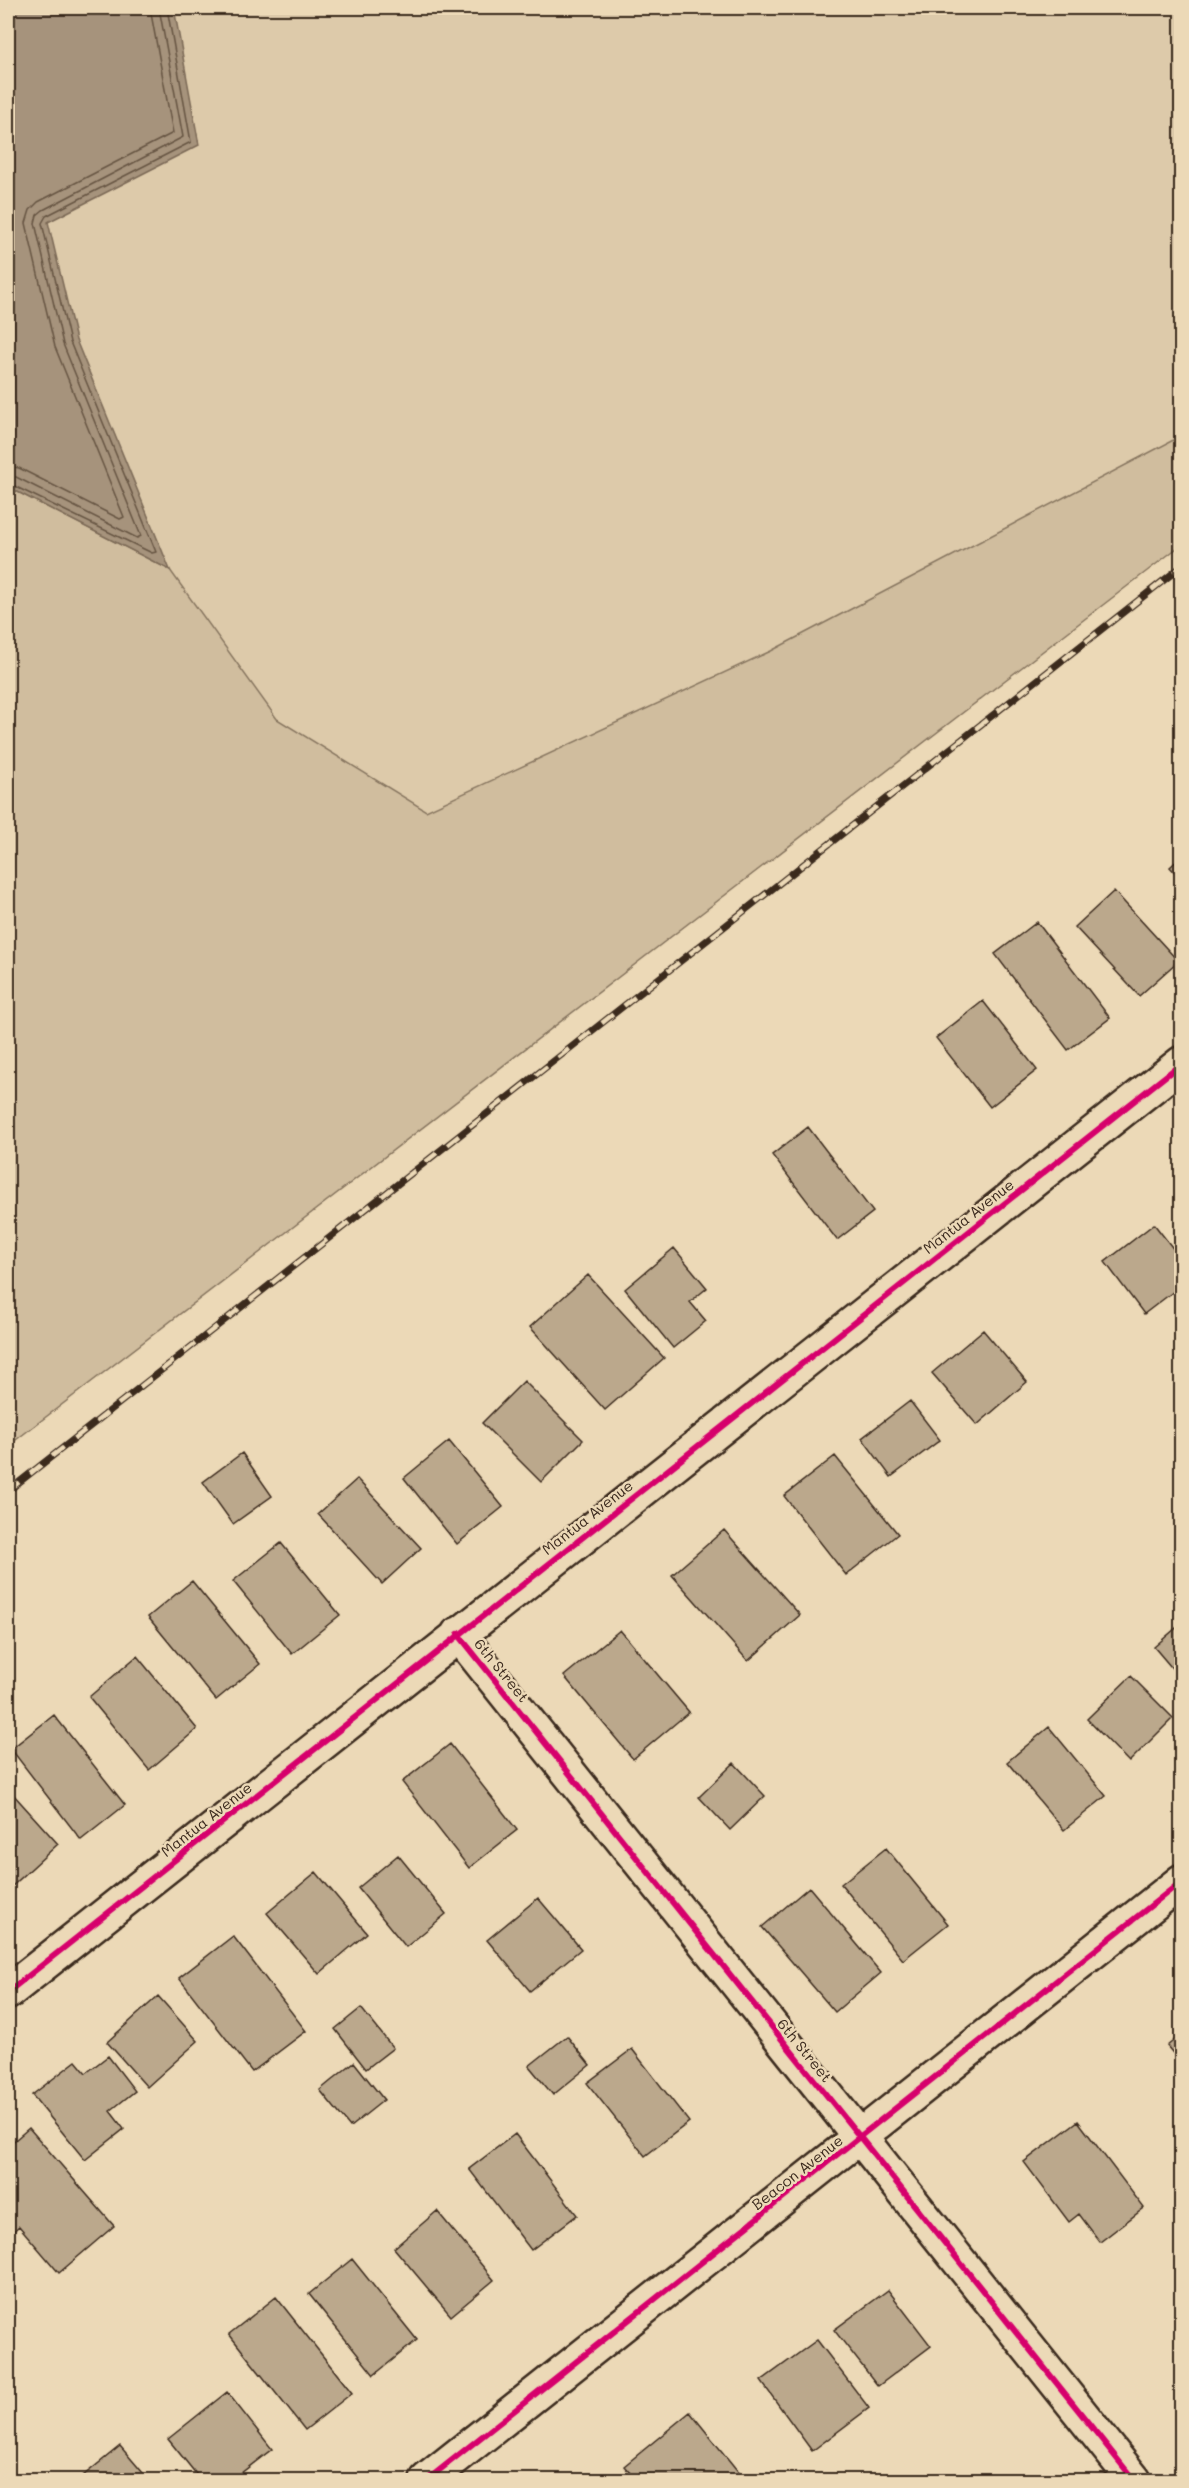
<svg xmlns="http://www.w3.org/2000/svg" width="1189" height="2488" font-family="Mali,sans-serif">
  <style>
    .built { fill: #ddcaaa }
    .green { fill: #d0bd9e; stroke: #86745e; stroke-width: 1.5 }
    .water { fill: #a6937b; stroke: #7b6956; stroke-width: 1.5 }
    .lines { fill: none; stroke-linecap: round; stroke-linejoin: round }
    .shore { stroke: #665443; stroke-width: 1.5 }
    .building { fill: #bba88c; stroke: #3b2a1e; stroke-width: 1.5 }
    .street-casing { stroke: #3b2a1e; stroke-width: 38 }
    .street { stroke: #ecd9b7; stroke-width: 33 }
    .rail-casing { stroke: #3b2a1e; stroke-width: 7 }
    .rail { stroke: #ecd9b7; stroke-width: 4.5; stroke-dasharray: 14; stroke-linecap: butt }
    .cycleway-casing { stroke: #ecd9b7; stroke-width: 10 }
    .cycleway { stroke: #d6006c; stroke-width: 6 }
    .labels { text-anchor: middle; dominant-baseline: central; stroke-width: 5; stroke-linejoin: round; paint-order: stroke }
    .street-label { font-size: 15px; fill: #3b2a1e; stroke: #ecd9b7 }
  </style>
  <rect width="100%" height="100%" fill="#ecd9b7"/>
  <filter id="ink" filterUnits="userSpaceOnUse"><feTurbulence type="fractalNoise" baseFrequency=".0167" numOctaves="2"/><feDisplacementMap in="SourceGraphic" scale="12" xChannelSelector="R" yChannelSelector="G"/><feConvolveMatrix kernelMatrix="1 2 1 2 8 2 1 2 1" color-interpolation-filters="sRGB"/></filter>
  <g filter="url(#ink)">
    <path class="built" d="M174 8H1181V436L771 651 426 811 277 719 170 570 76 340 48 222 199 145Z"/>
    <path class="green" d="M1181 436V545L8 1446V487L170 570 277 719 426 811 771 651Z"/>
    <path class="water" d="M8 8H174L199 145 48 222 76 340 170 570 8 487Z"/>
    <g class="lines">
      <path class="shore" d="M8 466 19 468 120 519 124 517 55 347 26 223 30 210 38 202 173 133 150 8
        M8 475 16 477 137 538 141 536 63 344 35 223 37 215 43 210 183 137 159 8
        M8 483 152 553 156 552 70 342 42 223 46 216 191 142 167 8"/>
    </g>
    <path class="building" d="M1182 856V880L1170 867Z
      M1114 891 1178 961 1139 996 1075 927Z
      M1037 922 1110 1018 1068 1050 995 954Z
      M983 1001 1037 1070 990 1107 936 1038Z
      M808 1127 873 1212 837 1240 772 1155Z
      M1154 1224 1182 1260V1285L1144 1314 1105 1262Z
      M674 1248 707 1288 690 1302 706 1321 673 1348 625 1289Z
      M588 1275 664 1358 605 1410 530 1327Z
      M983 1330 1027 1382 977 1425 932 1373Z
      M524 1381 583 1440 541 1482 482 1423Z
      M910 1401 940 1440 891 1477 862 1438Z
      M449 1441 503 1507 457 1544 404 1478Z
      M242 1453 272 1496 233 1524 203 1482Z
      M835 1456 898 1534 846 1575 784 1496Z
      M357 1479 421 1548 382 1584 318 1514Z
      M724 1530 800 1615 748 1661 672 1575Z
      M281 1543 340 1615 292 1654 233 1581Z
      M192 1581 260 1664 216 1700 148 1617Z
      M1182 1623V1680L1154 1647Z
      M620 1630 689 1712 633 1759 564 1676Z
      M137 1656 197 1729 149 1770 89 1697Z
      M1131 1676 1173 1718 1129 1762 1087 1719Z
      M54 1715 125 1805 81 1840 11 1749Z
      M1049 1727 1106 1796 1064 1830 1007 1762Z
      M450 1744 517 1830 469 1868 402 1782Z
      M734 1763 765 1796 730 1830 699 1797Z
      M12 1793 58 1844 8 1890V1798Z
      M886 1848 948 1924 903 1960 841 1884Z
      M398 1855 446 1914 406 1947 358 1888Z
      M316 1872 367 1933 319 1974 267 1913Z
      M809 1887 881 1973 835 2012 762 1927Z
      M538 1898 581 1949 530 1991 487 1940Z
      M233 1936 306 2031 252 2072 179 1978Z
      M158 1996 198 2041 147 2087 107 2042Z
      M361 2008 393 2048 366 2069 335 2029Z
      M1182 2034V2064L1167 2046Z
      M567 2036 590 2065 553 2095 529 2066Z
      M632 2049 689 2122 645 2156 587 2083Z
      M108 2056 135 2091 110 2111 124 2129 85 2160 32 2095 76 2061 86 2073Z
      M354 2062 384 2100 350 2127 320 2090Z
      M1078 2121 1144 2208 1100 2242 1079 2214 1069 2222 1024 2162Z
      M29 2128 114 2226 59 2273 19 2226 8 2236V2146Z
      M515 2134 577 2215 531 2250 469 2169Z
      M437 2211 494 2280 451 2316 394 2248Z
      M352 2259 417 2340 374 2375 309 2294Z
      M888 2290 931 2346 878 2386 834 2330Z
      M276 2297 352 2393 305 2430 229 2334Z
      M817 2340 869 2408 812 2451 761 2381Z
      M227 2392 272 2449 232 2480H201L168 2439Z
      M690 2412 745 2480H636L624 2466Z
      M120 2446 149 2480H78Z"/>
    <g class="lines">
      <g class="street-casing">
        <path id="street" d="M458 1634 1134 2480
          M8 1992 1182 1063
          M427 2480 1182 1881"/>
      </g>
      <use href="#street" class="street"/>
      <g class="rail-casing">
        <path id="rail" d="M8 1491 1182 566"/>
      </g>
      <use href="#rail" class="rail"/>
      <g class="cycleway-casing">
        <path id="cycleway" d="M458 1634 1134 2480
          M8 1992 1182 1063
          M427 2480 1182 1881"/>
      </g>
      <use href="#cycleway" class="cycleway"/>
    </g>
  </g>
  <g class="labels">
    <g class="street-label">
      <text transform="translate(968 1216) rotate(-38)">Mantua Avenue</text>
      <text transform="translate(587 1517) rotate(-38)">Mantua Avenue</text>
      <text transform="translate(502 1670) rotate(51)">6th Street</text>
      <text transform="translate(206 1819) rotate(-38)">Mantua Avenue</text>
      <text transform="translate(805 2050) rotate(51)">6th Street</text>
      <text transform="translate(797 2172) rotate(-38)">Beacon Avenue</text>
    </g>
  </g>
  <rect width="1189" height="2488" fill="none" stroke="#ecd9b7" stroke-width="30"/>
  <rect x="15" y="15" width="1159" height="2458" fill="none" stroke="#3b2a1e" stroke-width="2" filter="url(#ink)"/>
</svg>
